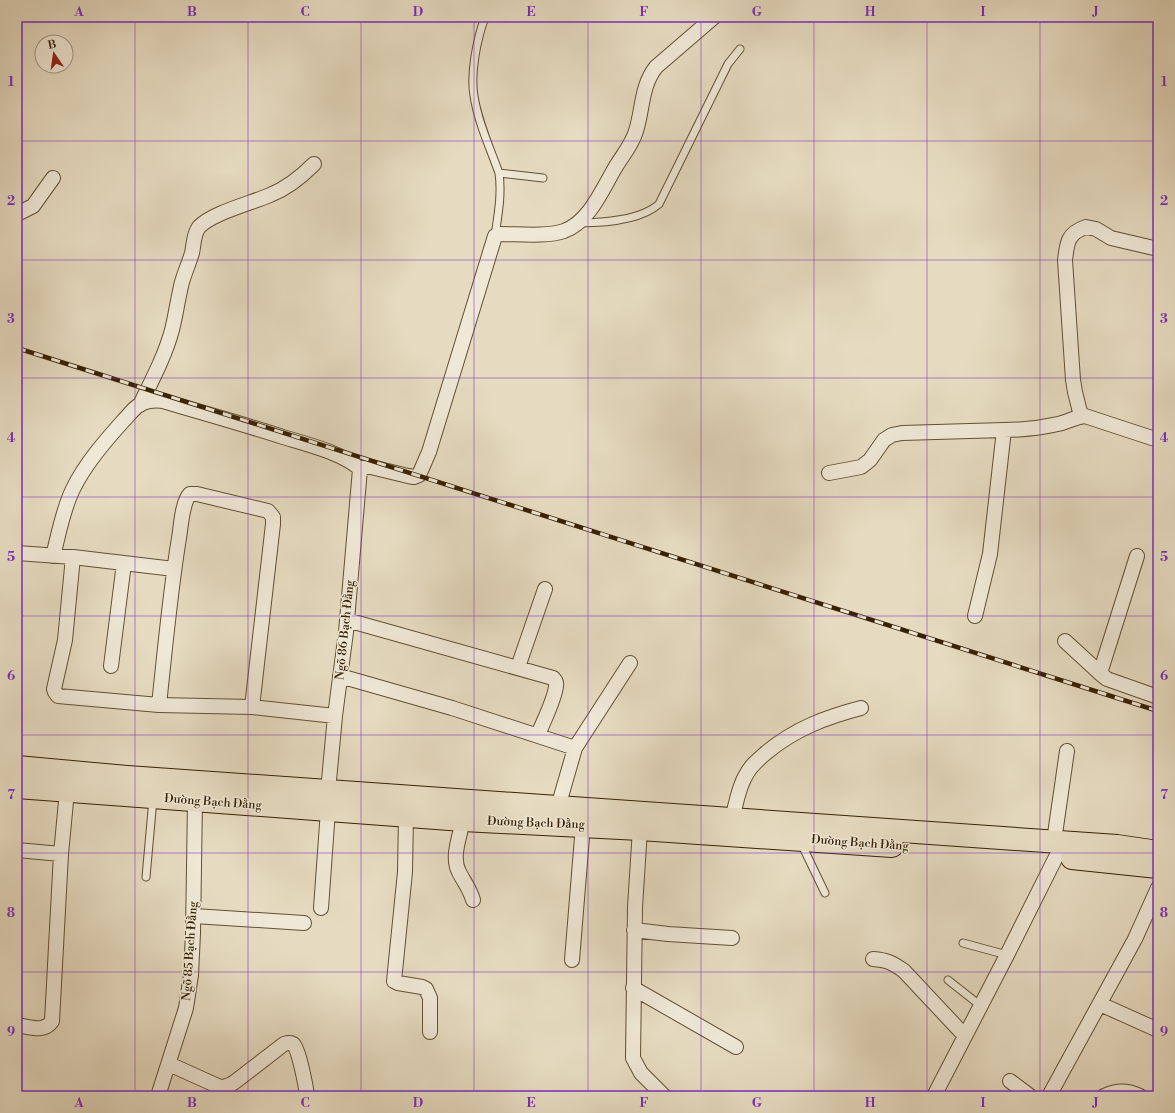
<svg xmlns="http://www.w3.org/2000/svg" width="1175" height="1113" font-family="'Libre Bodoni',serif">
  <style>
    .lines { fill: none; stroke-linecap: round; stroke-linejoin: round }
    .lane-casing { stroke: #625032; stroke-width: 9 }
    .street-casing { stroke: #625032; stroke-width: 16 }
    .highway-casing { stroke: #362102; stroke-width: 24 }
    .lane { stroke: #efe8d7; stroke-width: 7 }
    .street { stroke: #efe8d7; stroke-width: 14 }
    .highway { stroke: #e6dbc1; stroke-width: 22 }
    .rail-casing { stroke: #362102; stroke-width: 4.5 }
    .rail { stroke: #efe8d7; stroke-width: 3; stroke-dasharray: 9; stroke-linecap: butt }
    .grid { fill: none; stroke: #7b2cbf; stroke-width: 1; stroke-opacity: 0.55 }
    .labels { text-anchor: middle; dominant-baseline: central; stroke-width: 3; stroke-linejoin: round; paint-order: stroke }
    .street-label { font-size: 12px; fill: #362102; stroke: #efe8d7 }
    .neatline { fill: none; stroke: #7b2cbf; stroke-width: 1.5 }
    .grid-label { font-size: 13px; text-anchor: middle; font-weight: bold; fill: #7b2cbf }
  </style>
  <rect width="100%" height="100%" fill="#e6dbc1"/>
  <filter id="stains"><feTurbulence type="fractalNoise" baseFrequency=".005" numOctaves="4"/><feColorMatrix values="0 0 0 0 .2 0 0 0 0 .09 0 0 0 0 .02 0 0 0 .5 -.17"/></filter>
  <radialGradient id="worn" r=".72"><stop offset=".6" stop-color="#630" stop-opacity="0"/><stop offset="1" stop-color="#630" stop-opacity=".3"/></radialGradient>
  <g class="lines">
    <g class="lane-casing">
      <path id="lane" d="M485 17C477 39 470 73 474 96 478 122 490 148 499 173 502 194 498 215 495 236
        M499 173 543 178
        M579 223C603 223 641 220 659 204L728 64 740 49
        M801 843 825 893
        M146 877 153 799
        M963 943 1007 955
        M948 980 981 1006"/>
    </g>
    <g class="street-casing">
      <path id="street" d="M17 214 33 206 53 178
        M140 405C152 380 165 356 172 330 176 314 178 298 182 282 185 272 189 263 192 253 194 245 193 235 199 227 212 213 252 203 270 195 288 188 301 177 314 164
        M1081 416 1075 392 1073 380 1065 260C1067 242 1068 233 1086 227L1096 229 1111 238 1158 249
        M360 469 367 467H371L408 476 414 477 419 475 429 452 495 236 500 234C519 234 546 237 564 231 589 222 602 190 615 168 622 156 632 145 636 131 643 109 641 86 656 67L714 17
        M829 473 861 467 870 460 884 440 892 435 902 433 1004 430
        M17 553 73 557 174 569
        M53 556C59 533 63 509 73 489 85 464 106 440 124 420 129 415 133 409 139 405 146 401 155 400 163 401 203 413 243 424 283 437 306 444 343 453 360 469
        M1137 556 1101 670 1102 675 1107 679 1158 697
        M73 557 65 640 54 689 55 692 58 696 159 705 252 707 335 716
        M975 616 990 554 1004 430C1022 430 1040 428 1058 424 1067 422 1075 417 1085 416L1158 440
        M347 620 553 678C555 680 557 682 556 686 555 699 543 722 538 735
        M1065 641 1102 675
        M111 666 124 563
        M518 667 545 589
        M340 676 452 708 575 748
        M159 705C165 649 170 593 179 538 181 527 182 502 190 494H197L268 511 273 517V524L252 707
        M328 791 335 716 346 632 360 469
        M558 807 575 748 630 663
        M406 815 405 872 394 981 398 983 422 987 426 989 430 998V1032
        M732 819C736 805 738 788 746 775 751 765 759 759 767 752 795 729 826 717 861 708
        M463 820C460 836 451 857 459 872 464 882 470 889 473 900
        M640 829 635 907 633 1058 641 1073 664 1096
        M1054 841 1067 751
        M17 850 61 854
        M321 908 328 810
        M194 916 304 923
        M634 930 668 934 732 938
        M873 959C887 960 893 963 904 971L965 1036
        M572 960 583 825
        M633 988 736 1047
        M1100 1004 1158 1030
        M17 1025C30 1027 44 1033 52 1021L61 854 67 791
        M169 1064 220 1087C227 1087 231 1085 236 1081L284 1044C287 1043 290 1042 293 1044 299 1049 306 1087 307 1096
        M1010 1081 1030 1096
        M158 1096 186 1008 191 975 193 933 195 801
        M934 1096 1007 955 1056 857
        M1049 1096 1135 939 1158 888
        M1104 1096C1117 1090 1127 1090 1140 1096"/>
    </g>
    <g class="highway-casing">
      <path id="highway" d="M17 767 127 777 1117 846 1158 852
        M17 787 463 820 640 829 892 846
        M1072 858 1158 867"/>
    </g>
    <use href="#lane" class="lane"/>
    <use href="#street" class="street"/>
    <use href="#highway" class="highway"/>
    <g class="rail-casing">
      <path id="rail" d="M17 348 1158 711"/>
    </g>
    <use href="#rail" class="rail"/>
  </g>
  <path class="grid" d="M135 17V1096M248 17V1096M361 17V1096M474 17V1096M588 17V1096M701 17V1096M814 17V1096M927 17V1096M1040 17V1096M17 141H1158M17 260H1158M17 378H1158M17 497H1158M17 616H1158M17 735H1158M17 853H1158M17 972H1158"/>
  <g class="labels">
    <g class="street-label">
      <text transform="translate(345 630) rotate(-84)">Ngõ 86 Bạch Đằng</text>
      <text transform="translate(213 802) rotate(4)">Đường Bạch Đằng</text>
      <text transform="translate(536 823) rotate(2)">Đường Bạch Đằng</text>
      <text transform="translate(860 843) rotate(4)">Đường Bạch Đằng</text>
      <text transform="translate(190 951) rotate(-86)">Ngõ 85 Bạch Đằng</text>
    </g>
  </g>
  <rect width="1175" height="1113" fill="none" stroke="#e6dbc1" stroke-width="44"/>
  <g transform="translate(54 54) rotate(347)"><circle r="19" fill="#efe8d7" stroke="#a59882"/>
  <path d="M0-3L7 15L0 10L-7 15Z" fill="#8f2418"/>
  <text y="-6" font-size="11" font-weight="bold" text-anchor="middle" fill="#362102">B</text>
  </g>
  <rect x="22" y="22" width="1131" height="1069" class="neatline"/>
  <g class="grid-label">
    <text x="79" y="16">A</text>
    <text x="192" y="16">B</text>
    <text x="305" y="16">C</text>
    <text x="418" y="16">D</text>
    <text x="531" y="16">E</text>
    <text x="644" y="16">F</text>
    <text x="757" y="16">G</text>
    <text x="870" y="16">H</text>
    <text x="983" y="16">I</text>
    <text x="1096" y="16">J</text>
    <text x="11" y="86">1</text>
    <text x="1164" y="86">1</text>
    <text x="11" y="205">2</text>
    <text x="1164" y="205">2</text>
    <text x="11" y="323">3</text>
    <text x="1164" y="323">3</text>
    <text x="11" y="442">4</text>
    <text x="1164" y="442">4</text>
    <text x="11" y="561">5</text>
    <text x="1164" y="561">5</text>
    <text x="11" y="680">6</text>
    <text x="1164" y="680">6</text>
    <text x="11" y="799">7</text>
    <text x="1164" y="799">7</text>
    <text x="11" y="917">8</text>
    <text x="1164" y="917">8</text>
    <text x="11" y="1036">9</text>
    <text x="1164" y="1036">9</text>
    <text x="79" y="1107">A</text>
    <text x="192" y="1107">B</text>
    <text x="305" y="1107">C</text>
    <text x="418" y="1107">D</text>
    <text x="531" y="1107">E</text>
    <text x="644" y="1107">F</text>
    <text x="757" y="1107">G</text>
    <text x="870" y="1107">H</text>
    <text x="983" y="1107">I</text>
    <text x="1096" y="1107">J</text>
  </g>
  <rect width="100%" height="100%" filter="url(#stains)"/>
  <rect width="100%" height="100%" fill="url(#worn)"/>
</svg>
